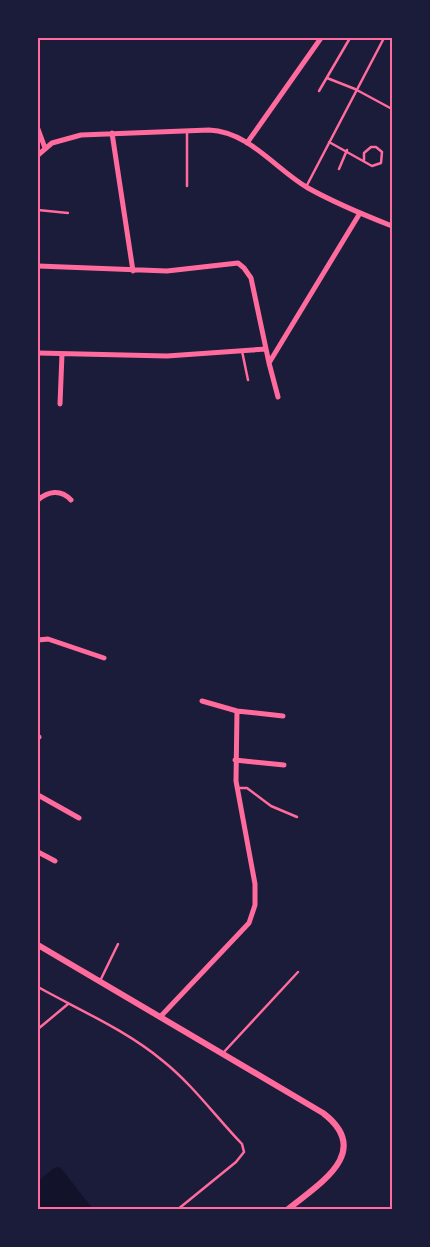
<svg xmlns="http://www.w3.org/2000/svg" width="430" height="1247" font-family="'Varela Round',sans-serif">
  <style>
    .water { fill: #12122b }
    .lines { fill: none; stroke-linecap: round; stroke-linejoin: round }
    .service { stroke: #ff6b9d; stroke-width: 2.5 }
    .minor { stroke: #ff6b9d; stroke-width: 5 }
    .tertiary { stroke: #ff6b9d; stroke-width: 6 }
    .neatline { fill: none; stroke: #ff6b9d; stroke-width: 2 }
  </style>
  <rect width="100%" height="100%" fill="#1b1b3a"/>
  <path class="water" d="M60 1167 93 1209H38V1181L54 1168Z"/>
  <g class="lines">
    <path class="service" d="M327 78 355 89 392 109
      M319 91 350 38
      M187 132V186
      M329 142 372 166 381 163 382 152 376 147H371L364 153V160
      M339 169 347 150
      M306 187 384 38
      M38 210 68 213
      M242 351 248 380
      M237 788H247L271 806 297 817
      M100 981 118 944
      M38 987C79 1010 126 1030 163 1061 193 1085 215 1116 242 1144L244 1152 236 1162 177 1210
      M38 1029 68 1004
      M223 1053 298 972"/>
    <path class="minor" d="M38 129 45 148
      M112 133 133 271
      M247 143 321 38
      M38 155 52 143 81 135 209 130C250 132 275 169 308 188 335 203 364 215 392 226
      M38 266 167 271 238 263 244 268 251 278 269 363
      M38 353 167 356 266 349
      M278 397 269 363 360 213
      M60 404 62 354
      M38 500C48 491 61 489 71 500
      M38 640 48 639 104 658
      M202 701 237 711 283 716
      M38 737H39
      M235 760 284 765
      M38 795 79 818
      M38 852 55 861
      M161 1016 249 923 255 905V884L236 781 237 711"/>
    <path class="tertiary" d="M38 945 323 1113C374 1152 319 1184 287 1210"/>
  </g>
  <rect width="430" height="1247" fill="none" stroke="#1b1b3a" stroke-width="78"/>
  <rect x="39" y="39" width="352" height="1169" class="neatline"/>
</svg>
